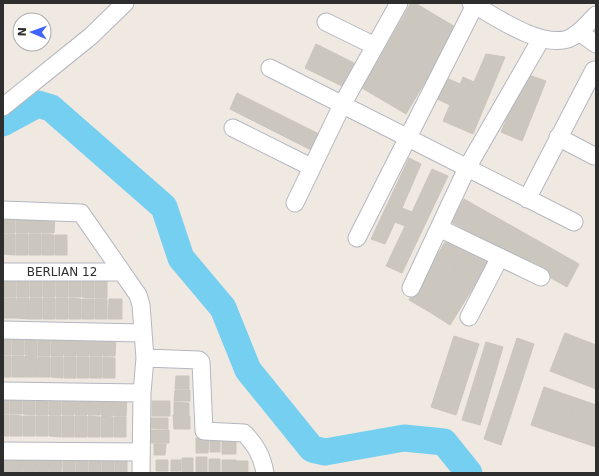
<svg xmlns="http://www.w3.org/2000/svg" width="599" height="476" font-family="'DejaVu Sans',sans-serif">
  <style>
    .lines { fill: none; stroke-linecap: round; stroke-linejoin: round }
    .river { stroke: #75cff0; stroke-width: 27 }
    .building { fill: #cbc7bf; stroke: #cbc5ba }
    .minor-casing { stroke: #b4b7c1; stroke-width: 19 }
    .minor { stroke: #fff; stroke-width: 17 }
    .labels { text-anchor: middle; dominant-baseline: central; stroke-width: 3; stroke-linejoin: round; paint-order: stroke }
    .street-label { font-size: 12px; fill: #2e2e2e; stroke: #fff }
  </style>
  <rect width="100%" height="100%" fill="#efe9e1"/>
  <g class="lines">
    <path class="river" d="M3 123 38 104 51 108 164 207 181 258 223 308 248 370 312 449 325 452 404 438 444 442 469 473"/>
  </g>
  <path class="building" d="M411 3H415L457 28 406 114 362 88Z
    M316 44 358 65 346 88 305 68Z
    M486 54 505 57 473 134 443 121 450 105 433 97 442 76 460 84 463 77 474 82Z
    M526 74 546 81 522 141 501 132Z
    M237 93 319 134 311 150 230 109Z
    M409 158 421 164 402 208 412 212 432 169 448 176 402 273 386 266 405 226 395 222 385 244 371 239Z
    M464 199 579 264 567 287 451 222Z
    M3 212H15V233H3Z
    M16 212 29 213 28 233H16Z
    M29 213H42L41 233H29Z
    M42 213H55L54 233H42Z
    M3 234H15V255L3 254Z
    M16 234H28V255H16Z
    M29 234H41V255H29Z
    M42 234 54 235V255H42Z
    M55 235H67V255H55Z
    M449 236 468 248 428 311 409 300Z
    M468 248 489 262 450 325 428 311Z
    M4 276H16V297H4Z
    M17 276H29V297H17Z
    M30 276H42V297H30Z
    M43 276 55 277V297H43Z
    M56 277H68V297H56Z
    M69 277H81V297H69Z
    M82 277H94V298L82 297Z
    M95 277H107V298H95Z
    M4 298H16V318H3Z
    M17 298H29V319L16 318Z
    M30 298H42V319H29Z
    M43 298H55V319H43Z
    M56 298H68V319H56Z
    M69 298 81 299V319H69Z
    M82 299H94V319H82Z
    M95 299H107V319H95Z
    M109 299H122V319H108Z
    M565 333 596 345V389L550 371Z
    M3 335H11V355H3Z
    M12 335H24V355H12Z
    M25 335H37V356L25 355Z
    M38 335H50V356H38Z
    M51 335H64L63 356H51Z
    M64 335H77L76 356H64Z
    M77 335H90L89 356H77Z
    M90 336H103L102 356H90Z
    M103 336H116L115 356H103Z
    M454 336 479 344 456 415 431 407Z
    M517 338 534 344 501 445 484 439Z
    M486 342 503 347 480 425 462 420Z
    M3 356H11V377H3Z
    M12 356H24V377H12Z
    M25 356H37V377H24Z
    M38 357H50V377H37Z
    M51 357H63V378L51 377Z
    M64 357H76V378H64Z
    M77 357H89V378H77Z
    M90 357H102V378H90Z
    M103 357 115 358V378H103Z
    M176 376H189V389H175Z
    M544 387 576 398 563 436 531 425Z
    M175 390H190V401H174Z
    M3 394H9V414H3Z
    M10 394H22V414H10Z
    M23 394H35V415L23 414Z
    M36 394H48V415H36Z
    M49 394H61V415H49Z
    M62 394 75 395 74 415H62Z
    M75 395H88L87 415H75Z
    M88 395H101L100 415H88Z
    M101 395H114L113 416 101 415Z
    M114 395H127L126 416H114Z
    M576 398 596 405V447L563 436Z
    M152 401H170V416H152Z
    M174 402 189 403V415H174Z
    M3 415H9V436H3Z
    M10 415 22 416V436H10Z
    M173 415 190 416V429H174Z
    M23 416H35V436H23Z
    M36 416H48V436H36Z
    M49 416H61V437L49 436Z
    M62 416H74V437H62Z
    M75 416H87V437H75Z
    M88 416 100 417V437H88Z
    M101 416 113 417V437H101Z
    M114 417H126V437H114Z
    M150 418H168V429L150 428Z
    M149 430H169V443H149Z
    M196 438H209L208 453H196Z
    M210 441H220V452H210Z
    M222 441H236V454H222Z
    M154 444H166L165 455H154Z
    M3 456H10L9 473H3Z
    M10 456H23L22 473H10Z
    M24 456 36 457 35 473H23Z
    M36 457H49L48 473H36Z
    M49 457H62L61 473H49Z
    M63 457H75V473H63Z
    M76 457H88V473H76Z
    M89 457H101V473H89Z
    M102 457 114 458V473H102Z
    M196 457H207V473H196Z
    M115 458H127V473H115Z
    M182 458H193V472H182Z
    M209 459H220V473H209Z
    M156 460H168V471H156Z
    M171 460H181V471H171Z
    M222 460H236V473H222Z
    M236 461H248V473H237Z"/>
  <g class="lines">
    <g class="minor-casing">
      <path id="minor" d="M471 3C495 16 539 48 568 39 579 35 588 23 596 15
        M326 22 375 46
        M579 32 596 44
        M270 68 574 222
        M3 107 91 36 125 3
        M233 128 311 167
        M558 137 594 156
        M527 199 594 70
        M295 203 342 105 399 3
        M3 210 81 213 138 295 141 305 145 358 142 393 141 473
        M439 228 541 277
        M357 238 475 5
        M3 272H120
        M411 288 467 168 541 39
        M469 317 500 257
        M3 330 142 333
        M145 358 199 360 201 362 204 431 244 433C256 445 262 456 265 473
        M3 391 142 393
        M3 451 141 452"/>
    </g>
    <use href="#minor" class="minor"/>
  </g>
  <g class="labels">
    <g class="street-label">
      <text x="62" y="272">BERLIAN 12</text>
    </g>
  </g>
  <rect width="599" height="476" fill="none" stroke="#2e2e2e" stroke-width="8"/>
  <g transform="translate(32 32) rotate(272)"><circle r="19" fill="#ffffff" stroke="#ababab"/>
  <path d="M0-3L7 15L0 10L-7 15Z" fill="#4264fb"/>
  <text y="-6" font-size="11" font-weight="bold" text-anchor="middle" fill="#2e2e2e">N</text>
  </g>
</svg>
